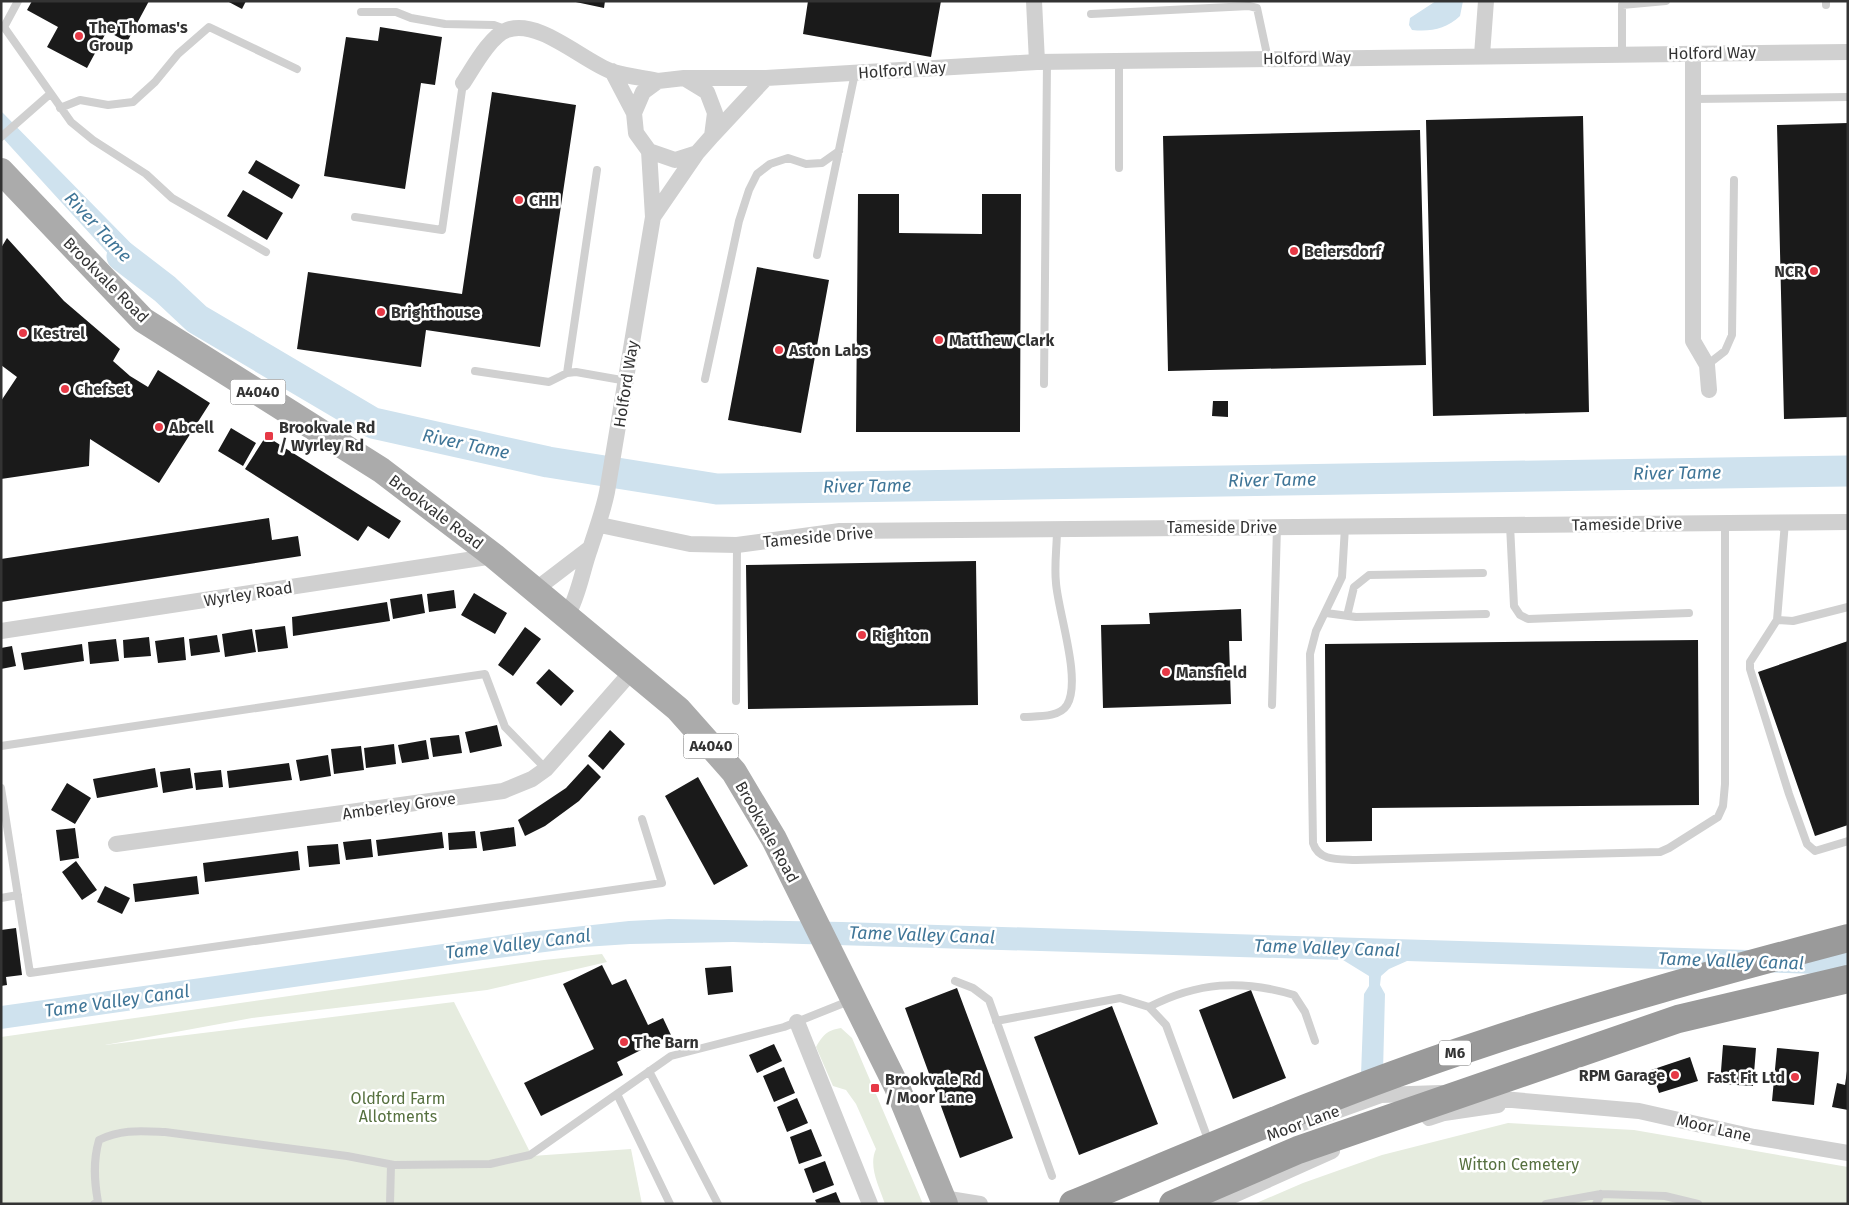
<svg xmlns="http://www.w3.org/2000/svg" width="1849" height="1205" font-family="'Fira Sans',sans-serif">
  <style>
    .green { fill: #e6ecdf }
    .water { fill: #cfe2ee }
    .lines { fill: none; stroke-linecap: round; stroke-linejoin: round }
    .river { stroke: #cfe2ee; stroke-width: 31 }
    .building { fill: #1a1a1a }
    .service { stroke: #d0d0d0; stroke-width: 8 }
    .minor { stroke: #d0d0d0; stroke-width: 16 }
    .primary { stroke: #ababab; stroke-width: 26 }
    .motorway-bridge { stroke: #9a9a9a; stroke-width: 28 }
    .poi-dot { fill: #e63946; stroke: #fff; stroke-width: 2 }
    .labels { text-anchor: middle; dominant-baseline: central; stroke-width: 5; stroke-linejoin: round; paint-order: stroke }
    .shield { fill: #fff; stroke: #707070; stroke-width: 1 }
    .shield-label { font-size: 15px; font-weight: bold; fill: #333 }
    .poi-label { font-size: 16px; font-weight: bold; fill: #333; stroke: #fff; text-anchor: start }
    .street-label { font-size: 16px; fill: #333; stroke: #fff }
    .park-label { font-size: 16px; fill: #56703f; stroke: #fff }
    .water-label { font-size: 18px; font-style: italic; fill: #3f7597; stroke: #fff }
  </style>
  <rect width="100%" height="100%" fill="#fff"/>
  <path class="green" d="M602 954 607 962 487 990 252 1018 105 1045 454 1002 532 1156 631 1149 642 1204H1V1037L544 960Z
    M841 1028 852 1038 923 1204H885C879 1186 868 1166 876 1149L856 1104 846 1090 833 1086 816 1047C823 1035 827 1030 841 1028Z
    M1508 1123 1634 1130 1848 1167V1204H1254L1303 1183 1382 1155Z"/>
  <path class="water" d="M1436 1H1463L1460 16C1446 29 1431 32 1412 30L1409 25 1410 18Z
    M1 111 159 272 150 295 123 270 1 136Z
    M669 919 842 922 1848 953V975L1407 961 1389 969 1381 976 1380 985 1385 994 1383 1072 1361 1075 1364 994 1369 986V976L1343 960 733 942 630 944 584 947 483 960 1 1029V1006L528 932 629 921Z"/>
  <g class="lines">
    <path class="river" d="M122 256 165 289 197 319 373 423 548 462 717 489 1848 471"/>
  </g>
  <path class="building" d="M32 1H149L127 42 107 31 87 68 47 47 58 27 27 10Z
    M227 1H246L242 9Z
    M571 1H605L604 8Z
    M808 1H941L931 57 803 34Z
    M380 27 442 37 435 85 421 83 405 189 324 176 346 37 378 41Z
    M492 92 576 105 540 347 426 330 421 367 297 349 308 272 462 294Z
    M1583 116 1589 412 1433 416 1426 120Z
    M1848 123V417L1784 419 1777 125Z
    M1420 130 1426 365 1168 371 1163 136Z
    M256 160 300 185 292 199 248 173Z
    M243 190 283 213 267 240 227 216Z
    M858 194H899V233L982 234V194H1021L1020 432H856Z
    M7 238 64 301 120 349 113 361 130 376 148 387 158 370 210 403 159 483 90 439 89 466 1 479V401L17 377 1 365V248Z
    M757 267 829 280 801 433 728 420Z
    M1213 401H1228V417L1212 416Z
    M231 428 256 443 243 466 218 451Z
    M266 436 401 521 389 539 368 526 358 541 245 469Z
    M269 518 272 540 298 536 301 556 1 602V559Z
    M976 561 978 705 748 709 746 565Z
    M454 590 456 608 429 612 427 594Z
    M474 593 507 613 495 634 461 615Z
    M422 594 425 613 393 619 390 599Z
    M387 602 390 621 293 636 292 617Z
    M1241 609 1242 641H1229L1231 704 1103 708 1101 625 1150 624 1149 613Z
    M285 626 288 648 258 652 255 630Z
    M525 627 541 639 513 676 498 665Z
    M252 629 256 652 225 657 222 634Z
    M217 635 220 652 191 656 189 639Z
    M149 637 151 656 124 658 123 640Z
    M184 637 186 660 158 663 155 641Z
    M116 639 119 661 90 664 88 642Z
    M1698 640 1699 805 1372 808V841L1326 842 1325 644Z
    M1848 641V825L1815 836 1758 672Z
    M82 644 84 661 24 670 21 653Z
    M12 646 16 666 1 669V648Z
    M549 669 574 691 561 706 536 683Z
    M497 725 502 746 470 753 465 732Z
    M610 730 625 744 603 770 588 756Z
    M459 735 462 753 433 757 430 738Z
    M426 740 429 759 402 763 398 745Z
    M394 744 396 764 366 768 364 748Z
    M361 746 364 770 334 774 331 749Z
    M328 755 331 776 300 781 296 760Z
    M289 763 292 780 229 788 227 771Z
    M588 764 601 777 579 801 545 826 525 836 518 820 566 788Z
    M155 768 158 787 97 798 93 779Z
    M190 768 193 788 163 793 160 772Z
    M221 770 223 787 196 790 194 773Z
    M698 777 748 866 714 885 665 796Z
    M67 783 91 798 75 824 51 810Z
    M514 827 516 846 483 851 480 832Z
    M75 828 79 858 60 861 56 830Z
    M475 831 477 848 449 850 448 833Z
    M442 832 444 848 378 856 376 840Z
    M371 839 373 857 346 860 343 842Z
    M338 844 340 864 309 867 307 846Z
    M298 851 300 870 205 882 203 863Z
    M76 861 97 890 82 900 62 872Z
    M197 876 199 894 135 902 133 884Z
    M105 886 130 898 122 914 97 902Z
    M16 928 22 975 6 977 7 985 1 986V930Z
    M602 965 612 985 626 979 648 1025 663 1018 671 1035 617 1062 623 1075 541 1116 524 1083 594 1049 563 984Z
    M731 966 733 992 708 995 705 968Z
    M957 988 1013 1138 960 1158 905 1008Z
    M1251 990 1286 1078 1233 1099 1199 1010Z
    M1112 1006 1158 1124 1079 1155 1034 1037Z
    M774 1044 782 1061 757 1073 749 1055Z
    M1723 1045 1756 1048 1753 1086 1720 1084Z
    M1777 1048 1819 1052 1814 1105 1772 1101Z
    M1690 1057 1698 1081 1659 1093 1651 1070Z
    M784 1067 795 1093 774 1102 763 1076Z
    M1847 1071 1848 1072V1110L1832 1107 1837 1083 1845 1085Z
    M797 1098 808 1123 787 1132 777 1107Z
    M811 1129 822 1156 799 1164 790 1137Z
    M825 1161 834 1185 813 1193 804 1169Z
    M836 1192 841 1204H817L815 1200Z"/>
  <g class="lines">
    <path class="service" d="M18 1 4 27 71 122 93 140 146 174 172 198 266 252
      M1826 1V5
      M361 12H396L411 18 445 24 494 25 505 29
      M1091 14 1249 6 1257 8 1268 59
      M1622 54V5L1666 1
      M1119 62V168
      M1693 99 1848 97
      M60 108 80 100 108 105 133 102 155 82 178 54 209 27 297 69
      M1 137 50 94
      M355 217 442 230 463 83
      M817 255 855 73
      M1707 365 1725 351 1732 335 1734 180
      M475 371 549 382 567 373 576 372 627 381
      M567 373 597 170
      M705 379 739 221 749 190 757 174 770 164 788 158 806 164 822 163 839 151
      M1044 384 1047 62
      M1785 522 1777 620 1750 662V669L1789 794 1807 844 1815 851 1848 841
      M1510 525 1514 606 1520 615 1528 619 1689 613
      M1345 527 1342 577 1316 631 1310 654 1313 843C1319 862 1340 859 1356 860L1660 852 1669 848 1718 817 1723 806 1725 784V523
      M1326 613 1356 617 1486 614
      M1347 616 1354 587 1369 575 1483 573
      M1777 620 1793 621 1848 607
      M736 701 737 545
      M1272 705 1277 527
      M1024 717C1037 716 1059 718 1067 705 1082 680 1058 612 1056 583 1054 565 1057 547 1057 529
      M1 746 485 674 505 727 546 769
      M1 788 30 973 662 883 642 819
      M1 898 18 895
      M955 981 973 988 989 1000 1052 1176
      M1149 1007C1198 982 1241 979 1294 995L1305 1012 1315 1041
      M996 1021 1120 998 1149 1007 1166 1025 1209 1142
      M649 1071 718 1204
      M617 1094 670 1204
      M94 1204 98 1202C94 1180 93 1161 99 1140 121 1129 141 1131 165 1132L347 1156 394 1165 490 1164 530 1155 671 1056 784 1027 849 1001
      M390 1204 391 1165
      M1546 1204 1601 1194 1665 1196 1698 1204
      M1596 1204 1601 1194"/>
    <path class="minor" d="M1034 1 1037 62
      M1693 53V341L1707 365 1709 390
      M1482 55 1486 1
      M612 71 634 113
      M684 78 707 92 715 113 712 136 697 153 675 160 649 151 636 133 634 113 643 92 658 81 684 78H766L712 136
      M766 78 1037 62 1848 52
      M463 83C473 68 490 36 507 30 539 18 584 62 613 72 627 76 643 78 658 81
      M649 151 653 217 697 153
      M600 525 690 544 737 545 840 531 1848 522
      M535 590 590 548
      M567 616C579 595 582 571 590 549 596 530 603 512 607 492L653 217
      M1 631 494 556
      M116 844 503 791 532 779 546 769 633 670
      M797 1022 870 1204
      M1467 1096 1639 1111 1754 1137 1848 1153
      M1429 1118 1444 1113 1498 1105
      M1300 1124 1381 1095 1441 1093
      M943 1198 980 1204
      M1214 1204 1332 1151"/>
    <path class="primary" d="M1 171 143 320 381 470 494 556 678 709 734 772 774 839 897 1087 945 1204"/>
    <path class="motorway-bridge" d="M1073 1204C1206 1149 1339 1091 1476 1046 1598 1005 1723 971 1848 938
      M1173 1204 1298 1150 1678 1019 1848 979"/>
  </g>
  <g class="poi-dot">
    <circle cx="79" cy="36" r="5"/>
    <circle cx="519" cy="200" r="5"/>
    <circle cx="1294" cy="251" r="5"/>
    <circle cx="1814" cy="271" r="5"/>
    <circle cx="381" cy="312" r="5"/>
    <circle cx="23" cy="333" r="5"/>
    <circle cx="939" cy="340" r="5"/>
    <circle cx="779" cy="350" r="5"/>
    <circle cx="65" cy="389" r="5"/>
    <circle cx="159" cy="427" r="5"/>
    <rect x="264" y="431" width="10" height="10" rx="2.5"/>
    <circle cx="862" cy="635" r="5"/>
    <circle cx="1166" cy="672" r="5"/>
    <circle cx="624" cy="1042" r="5"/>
    <circle cx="1675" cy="1075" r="5"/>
    <circle cx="1795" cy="1077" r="5"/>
    <rect x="870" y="1083" width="10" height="10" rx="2.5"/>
  </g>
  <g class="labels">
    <g class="shield">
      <rect x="230.5" y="379.5" width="55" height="25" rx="4"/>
      <rect x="683.5" y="733.5" width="55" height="25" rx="4"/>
      <rect x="1439" y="1040.5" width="32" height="25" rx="4"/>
    </g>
    <g class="shield-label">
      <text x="258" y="392">A4040</text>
      <text x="711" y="746">A4040</text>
      <text x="1455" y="1053">M6</text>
    </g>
    <g class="poi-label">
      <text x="89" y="27">The Thomas's<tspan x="89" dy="18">Group</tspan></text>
      <text x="529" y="200">CHH</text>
      <text x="1304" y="251">Beiersdorf</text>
      <text x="1804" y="271" text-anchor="end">NCR</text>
      <text x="391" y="312">Brighthouse</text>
      <text x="33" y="333">Kestrel</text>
      <text x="949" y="340">Matthew Clark</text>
      <text x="789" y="350">Aston Labs</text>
      <text x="75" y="389">Chefset</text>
      <text x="169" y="427">Abcell</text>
      <text x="279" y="427">Brookvale Rd<tspan x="279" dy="18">/ Wyrley Rd</tspan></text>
      <text x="872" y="635">Righton</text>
      <text x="1176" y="672">Mansfield</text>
      <text x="634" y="1042">The Barn</text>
      <text x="1665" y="1075" text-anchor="end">RPM Garage</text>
      <text x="1785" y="1077" text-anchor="end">Fast Fit Ltd</text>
      <text x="885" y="1079">Brookvale Rd<tspan x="885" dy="18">/ Moor Lane</tspan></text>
    </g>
    <g class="street-label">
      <text transform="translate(1712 53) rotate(-1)">Holford Way</text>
      <text transform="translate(1307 58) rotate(-1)">Holford Way</text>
      <text transform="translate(902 70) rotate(-4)">Holford Way</text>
      <text transform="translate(106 280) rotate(45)">Brookvale Road</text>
      <text transform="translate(626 384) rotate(-81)">Holford Way</text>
      <text transform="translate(436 512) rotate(37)">Brookvale Road</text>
      <text transform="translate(1627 524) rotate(-1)">Tameside Drive</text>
      <text x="1222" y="527">Tameside Drive</text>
      <text transform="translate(818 537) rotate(-5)">Tameside Drive</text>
      <text transform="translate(248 594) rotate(-9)">Wyrley Road</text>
      <text transform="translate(399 806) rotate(-8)">Amberley Grove</text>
      <text transform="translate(767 832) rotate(61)">Brookvale Road</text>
      <text transform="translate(1303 1123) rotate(-20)">Moor Lane</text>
      <text transform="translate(1714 1128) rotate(13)">Moor Lane</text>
    </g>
    <g class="park-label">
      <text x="398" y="1098">Oldford Farm<tspan x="398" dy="18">Allotments</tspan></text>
      <text x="1519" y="1164">Witton Cemetery</text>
    </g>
    <g class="water-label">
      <text transform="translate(98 227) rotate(47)">River Tame</text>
      <text transform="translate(466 444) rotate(12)">River Tame</text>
      <text transform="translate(1677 473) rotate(-1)">River Tame</text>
      <text transform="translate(1272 480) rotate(-1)">River Tame</text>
      <text transform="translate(867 486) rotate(-1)">River Tame</text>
      <text transform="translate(922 935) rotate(2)">Tame Valley Canal</text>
      <text transform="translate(518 944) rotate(-7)">Tame Valley Canal</text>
      <text transform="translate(1327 948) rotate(2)">Tame Valley Canal</text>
      <text transform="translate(1731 961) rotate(2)">Tame Valley Canal</text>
      <text transform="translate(117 1001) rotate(-8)">Tame Valley Canal</text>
    </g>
  </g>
  <rect width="1849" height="1205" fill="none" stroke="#333333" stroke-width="5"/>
</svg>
